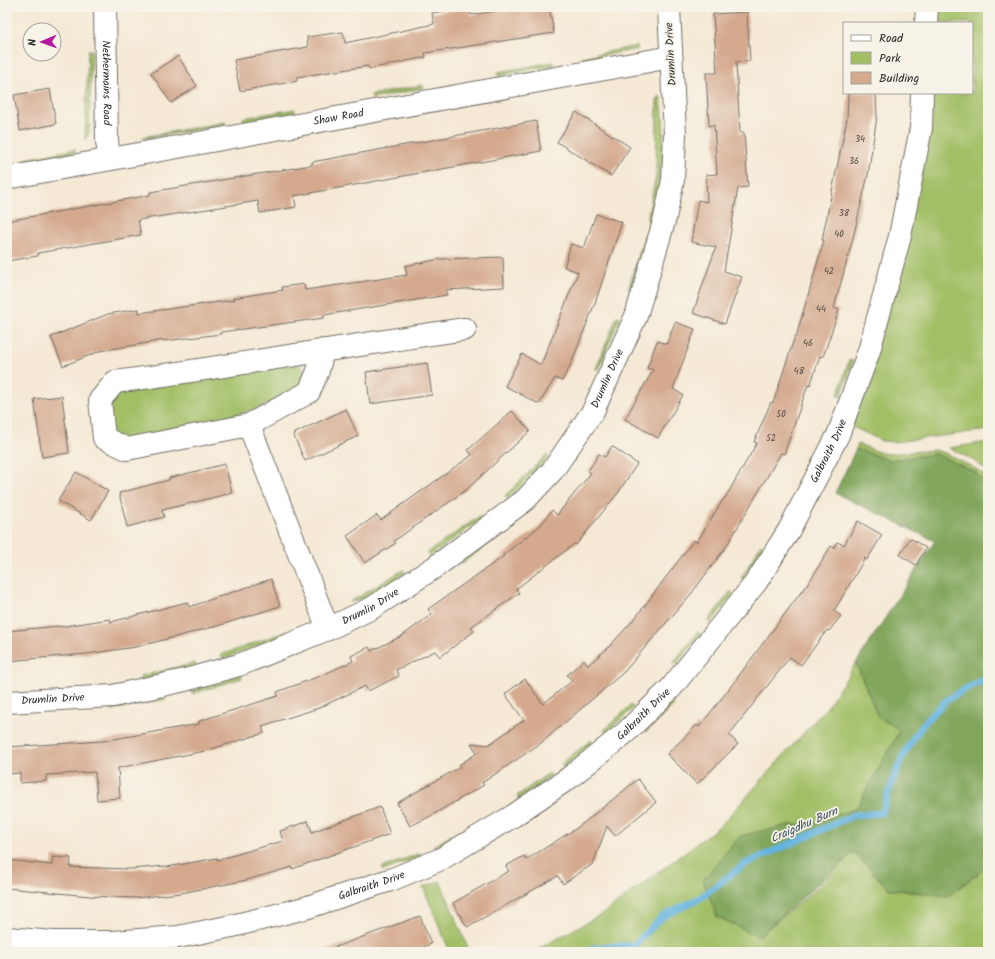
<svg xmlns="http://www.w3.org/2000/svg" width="995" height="959" font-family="Kalam,sans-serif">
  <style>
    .green { fill: #a2bf66; stroke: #667548 }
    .forest { fill: #81a65b; stroke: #566843 }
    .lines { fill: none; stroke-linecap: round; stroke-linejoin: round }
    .stream { stroke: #64b3de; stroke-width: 7 }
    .building { fill: #d4a98e }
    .minor-casing { stroke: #726e66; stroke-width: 24 }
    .minor { stroke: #fff; stroke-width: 22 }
    .labels { text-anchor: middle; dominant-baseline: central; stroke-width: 3.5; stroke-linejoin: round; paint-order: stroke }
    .number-label { font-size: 9px; fill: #554a44 }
    .street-label { font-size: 11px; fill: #2b2b2b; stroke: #f7f3e8 }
    .water-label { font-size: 12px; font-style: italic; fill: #3c5461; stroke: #f7f3e8 }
  </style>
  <rect width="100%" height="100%" fill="#f7f3e8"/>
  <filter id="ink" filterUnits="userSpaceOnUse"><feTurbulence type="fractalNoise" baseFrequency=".025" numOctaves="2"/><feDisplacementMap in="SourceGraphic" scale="8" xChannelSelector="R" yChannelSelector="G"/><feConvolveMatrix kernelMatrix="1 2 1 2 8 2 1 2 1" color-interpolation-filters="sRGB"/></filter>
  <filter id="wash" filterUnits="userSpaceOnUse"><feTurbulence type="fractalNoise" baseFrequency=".012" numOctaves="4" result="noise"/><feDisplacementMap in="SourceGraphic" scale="16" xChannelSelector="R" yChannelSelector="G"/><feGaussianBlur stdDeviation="0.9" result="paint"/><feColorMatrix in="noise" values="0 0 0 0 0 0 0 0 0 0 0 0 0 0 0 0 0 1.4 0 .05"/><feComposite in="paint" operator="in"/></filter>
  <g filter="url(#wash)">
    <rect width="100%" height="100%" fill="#f5e9d5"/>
    <path class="green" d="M934 7H988V430L895 442 882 441 851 426 932 93H972V23H934Z
      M637 46 638 49 582 60V57Z
      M88 50H92L89 133 85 140Z
      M553 62 554 65 498 76V72Z
      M423 85V88L372 99 371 95Z
      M660 96C669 137 659 181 652 222L647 221 656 175 657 101Z
      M295 109V113L244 122 243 118Z
      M225 122 226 125 141 139 144 137Z
      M72 150H76L72 153 26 163 25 159Z
      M645 234 649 236 631 290 628 289Z
      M617 316 620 317 598 370 596 369Z
      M849 360 853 361 841 396 838 395Z
      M297 364 302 367 306 374 304 382 295 391 268 404 246 412 129 442 114 438 104 406 115 393Z
      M823 430 827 433 811 466 808 464Z
      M988 442V471L971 459 949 448Z
      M858 444 881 453 888 454 935 450 945 453 978 470 988 479V485L975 472 936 454 889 460 856 449Z
      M546 455 549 457 508 498 505 496Z
      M480 516 481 519 430 556 427 553Z
      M498 533 501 535 461 564 459 561Z
      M761 544 764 547 744 580 741 578Z
      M403 570 406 573 366 598 350 602Z
      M731 591 733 594 710 624 708 621Z
      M285 632 289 634 223 659 221 655Z
      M698 632 700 636 675 665 673 663Z
      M195 663 196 667 141 680 140 676Z
      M856 663 878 717 901 730 856 809 809 824 789 825 759 936 817 888 854 852 889 889 947 896 988 866V952H532L604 913 721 825 828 706Z
      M241 674 242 678 192 694 190 690Z
      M165 695 166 699 112 710 111 706Z
      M671 702 674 705 646 732 643 729Z
      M631 705 633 708 606 733 604 730Z
      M591 740 593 744 563 768 561 764Z
      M549 773 552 776 520 799 517 796Z
      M552 802 554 804 522 827 521 824Z
      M469 826 471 830 435 848 433 846Z
      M420 853 421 856 383 871 382 868Z
      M440 881 470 952H450L423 887Z"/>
    <path class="forest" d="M856 449 889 460 936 454 975 472 988 485V866L948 896 889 889 854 852 759 936 717 917 703 880 740 836 789 825 809 824 856 809 900 730 878 717 856 663 935 541 835 493Z"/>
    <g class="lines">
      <path class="stream" d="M586 952 593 948 634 945 662 917 700 898 745 864 854 815 882 813C895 770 909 732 945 702 957 692 974 685 988 678"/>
    </g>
    <g id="blocks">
      <path class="building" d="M470 7 471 15 523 7H549L554 33 425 53 426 57 369 69 368 66 297 77V81L240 91 234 60 308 47 307 37 343 32 345 43 434 24 432 13Z
        M747 12 750 61 736 62 740 133H744L748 187 738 188 724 271 742 277 725 324 693 313 716 247 691 242 698 200 707 202 706 175 717 174 714 125 709 126 706 73H717L713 14Z
        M178 56 197 86 171 103 151 73Z
        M50 89 56 124 20 131 14 95Z
        M848 93H876L877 116 868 175 852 242 834 308 839 310 823 357 820 356 810 386 808 385 784 454 781 453 726 547 691 594 624 672 541 743 482 783 484 785 427 818 410 826 397 803 460 767 459 765 477 753 471 743 488 745 524 720 505 694 525 679 543 704 572 681 567 675 584 660 588 665 607 649 636 617 694 540 697 542 724 498H725L757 443 754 442 771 402 773 403 795 336 796 337 824 240H822L847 119Z
        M576 112 630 147 611 176 557 142Z
        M536 121 541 151 294 196 296 207 260 213 258 201 138 220 141 235 38 253V256L7 261V221L150 195V192L312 165V162Z
        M596 214 622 222 595 303 570 366 562 381 555 378 539 404 505 386 522 354 541 365 578 272 564 267 571 244 584 248Z
        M503 257 504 287 445 290 447 295 324 315V318L221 332V334L164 341V340L100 351 63 366 51 337 108 314 139 309V313L234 300 233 298 283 290 282 287 304 284 305 290 407 275 405 266 440 259Z
        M675 322 695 329 673 389 683 395 658 438 625 419 653 370 647 368 657 341 667 344Z
        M427 363 432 395 370 404 366 372Z
        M62 396 69 453 42 457 34 399Z
        M346 409 358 436 305 461 293 434Z
        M512 411 530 431 466 490 394 541 396 543 365 563 347 536 377 515 381 520 472 455 468 450Z
        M612 446 637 464 618 493 576 545 574 544 516 589 519 593 471 627 474 631 440 657 435 651 396 670 399 676 368 691 365 686 319 708 262 726 264 733 205 751 118 768 120 798 97 800 95 772 46 775V781L20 783V773L7 774V747L103 741 199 724V721L278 696 277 692 320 676 353 661 351 656 369 647 371 651 402 636 432 614 428 609 504 556 503 555 540 526 552 510 557 515 591 473 588 471 599 454 605 457Z
        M225 464 232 493 162 510 164 517 127 527 119 493 169 480V478Z
        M76 472 108 491 91 520 58 501Z
        M858 521 882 535 867 560 865 558 834 611 841 616 829 631 827 630 801 665 790 657 729 735 738 744 697 784 667 754 697 725 699 727 729 689 813 576 831 546 834 548 837 542 844 545Z
        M910 538 926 548 916 565 900 555Z
        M271 579 280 606 221 625 136 647 86 654 7 661V631L59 626V627L110 619 111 622 187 602 189 607Z
        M638 779 656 802 615 836 607 826 593 864 563 884 558 876 467 927 453 903 509 871 506 866 524 856 526 860 580 826Z
        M380 807 390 834 292 869V867L247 880 181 893 135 898 89 896 7 888V860L52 865 53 857 71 858 70 867 131 869 167 866V867L217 858V860L283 841 280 831 308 821 312 832Z
        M420 916 431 944 410 952H327V950Z"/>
    </g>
  </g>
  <g filter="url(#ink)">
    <use href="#blocks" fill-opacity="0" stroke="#726e66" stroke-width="1"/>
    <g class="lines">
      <g class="minor-casing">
        <g id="minor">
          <path id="s1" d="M105 7 107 142 110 159"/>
          <path d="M926 23 927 7"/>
          <path id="s2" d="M7 178 671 57"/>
          <path d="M323 350 318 371 309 392 249 425 127 449 104 438 100 400 115 382C232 366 348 346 465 329"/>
          <path d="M249 425 328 629"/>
          <path id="s3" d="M7 702 113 696 185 680 239 665 328 629 372 608 435 567 525 500 553 470 593 411 636 316 665 218 673 180 675 134 669 7"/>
          <path id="s4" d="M7 938 53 942H113L178 937 232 926 305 908 393 879 441 859 513 816 569 778 625 733 671 688 757 581 789 530 838 435 869 351 900 236 921 128 922 93"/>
        </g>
      </g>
      <use href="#minor" class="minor"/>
    </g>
  </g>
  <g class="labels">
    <g class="number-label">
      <text x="860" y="139">34</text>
      <text x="854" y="161">36</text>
      <text x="844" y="213">38</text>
      <text x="839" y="234">40</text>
      <text x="829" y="271">42</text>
      <text x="821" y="309">44</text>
      <text x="808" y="343">46</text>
      <text x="799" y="371">48</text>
      <text x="781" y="414">50</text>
      <text x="771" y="438">52</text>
    </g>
    <g class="street-label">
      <text transform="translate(671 54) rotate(-93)">Drumlin Drive</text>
      <text stroke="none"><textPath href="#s1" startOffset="76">Nethermains Road</textPath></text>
      <text stroke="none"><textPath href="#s2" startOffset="337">Shaw Road</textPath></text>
      <text stroke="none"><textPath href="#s3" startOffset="716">Drumlin Drive</textPath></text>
      <text stroke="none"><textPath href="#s4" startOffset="1020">Galbraith Drive</textPath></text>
      <text stroke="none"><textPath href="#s3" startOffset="380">Drumlin Drive</textPath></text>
      <text stroke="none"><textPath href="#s3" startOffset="46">Drumlin Drive</textPath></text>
      <text stroke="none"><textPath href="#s4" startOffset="696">Galbraith Drive</textPath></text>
      <text stroke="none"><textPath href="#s4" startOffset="372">Galbraith Drive</textPath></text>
    </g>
    <g class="water-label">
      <text transform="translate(804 825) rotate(-24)">Craigdhu Burn</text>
    </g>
  </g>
  <rect width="995" height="959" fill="none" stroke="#f7f3e8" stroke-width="24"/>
  <rect x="843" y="22" width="130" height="72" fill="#f7f3e8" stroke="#a5a39c"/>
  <rect x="851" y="35" width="20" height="6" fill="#ffffff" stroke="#a5a39c"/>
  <text x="879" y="42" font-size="12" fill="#2b2b2b">Road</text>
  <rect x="851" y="52" width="20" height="12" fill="#a2bf66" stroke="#a5a39c"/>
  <text x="879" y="62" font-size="12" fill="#2b2b2b">Park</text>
  <rect x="851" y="72" width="20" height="12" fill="#d4a98e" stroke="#a5a39c"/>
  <text x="879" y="82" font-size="12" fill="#2b2b2b">Building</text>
  <g transform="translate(42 42) rotate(268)"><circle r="19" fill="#f7f3e8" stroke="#a5a39c"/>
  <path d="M0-3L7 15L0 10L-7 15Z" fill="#b5179e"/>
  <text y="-6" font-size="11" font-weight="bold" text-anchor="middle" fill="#2b2b2b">N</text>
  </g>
</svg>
